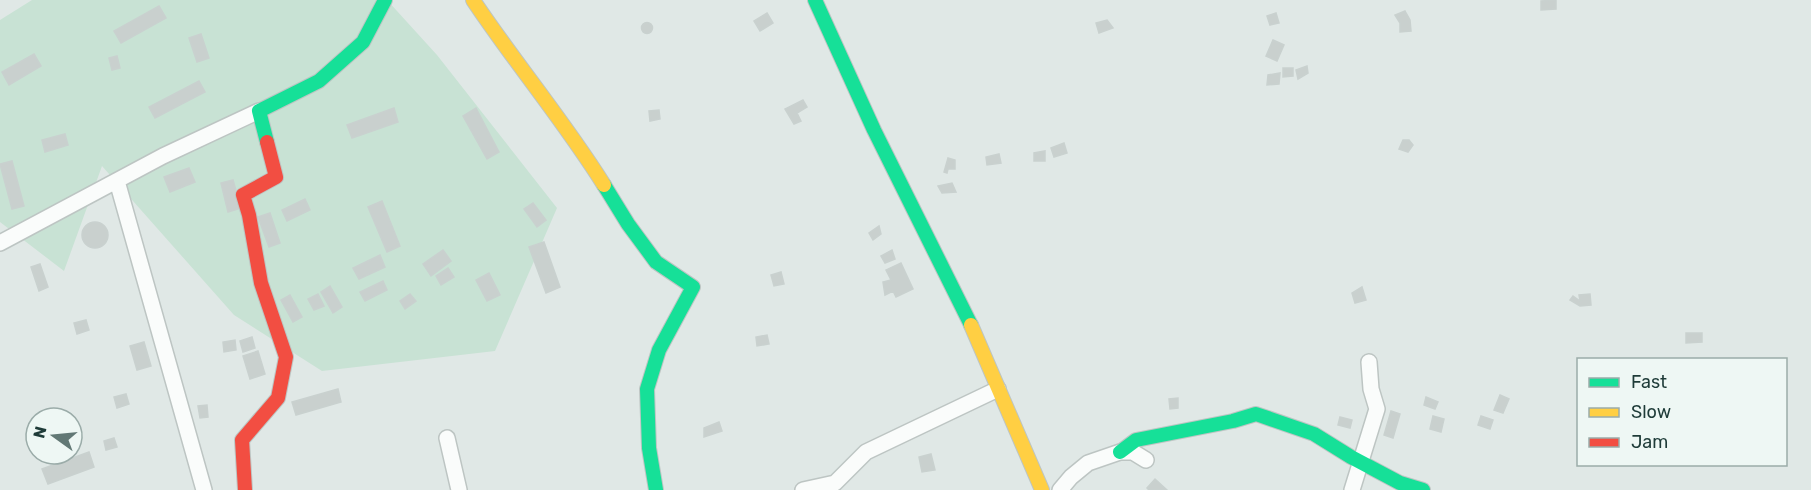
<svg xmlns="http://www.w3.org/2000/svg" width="1811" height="490" font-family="Rubik,sans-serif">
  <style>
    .green { fill: #c8e2d4 }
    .building { fill: #c9d0ce; stroke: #c9d1cf; stroke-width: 1.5 }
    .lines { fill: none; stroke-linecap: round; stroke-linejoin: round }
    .street-casing { stroke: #bdc5c3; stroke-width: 18 }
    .fast-casing { stroke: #bdc5c3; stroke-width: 16 }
    .slow-casing { stroke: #bdc5c3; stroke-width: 16 }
    .jam-casing { stroke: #bdc5c3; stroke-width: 16 }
    .street { stroke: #fafcfb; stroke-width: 15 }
    .fast { stroke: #16e098; stroke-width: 14 }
    .slow { stroke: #ffcf43; stroke-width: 14 }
    .jam { stroke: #f24e42; stroke-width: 14 }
  </style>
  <rect width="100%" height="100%" fill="#e0e8e6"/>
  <path class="green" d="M32 0H387L437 55 557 208 495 351 322 371 234 315 102 166 64 271 0 222V20Z"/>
  <path class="building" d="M1556 0V9L1541 10V1Z
    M159 6 166 18 121 43 114 31Z
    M1405 11 1410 20 1411 31 1400 32V23L1395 15Z
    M767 13 773 23 760 31 754 21Z
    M1276 13 1279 23 1270 25 1267 16Z
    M1107 20 1113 28 1099 33 1096 23Z
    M641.5 28a5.5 5.5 0 1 1 11 0a5.5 5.5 0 1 1-11 0Z
    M201 34 209 58 197 62 189 38Z
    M1273 40 1284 45 1277 61 1266 56Z
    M34 54 41 66 9 85 2 72Z
    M117 56 120 68 112 70 109 58Z
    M1307 66 1308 73 1298 79 1296 70Z
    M1283 68H1293V76L1283 77Z
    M1280 73 1279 84 1267 85 1268 75Z
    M199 81 205 92 155 118 149 107Z
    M803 100 807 107 797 113 801 121 794 124 785 109Z
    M394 108 398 122 352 138 347 125Z
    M476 108 499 152 487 159 463 116Z
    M659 110 660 119 650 121 649 111Z
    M65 134 68 145 45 152 42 140Z
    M1403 140H1409L1413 145 1408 152 1399 149Z
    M1064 143 1067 153 1054 157 1051 148Z
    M1045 151V161H1034V153Z
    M999 154 1001 163 987 165 986 157Z
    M948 158 955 160V169H948L947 173 944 172Z
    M12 161 24 206 12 209 0 164Z
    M189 168 195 182 170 192 164 177Z
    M233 180 241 208 228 212 221 183Z
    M952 183 956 192 942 193 938 186Z
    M305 199 310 210 287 221 282 210Z
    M382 201 400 246 387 252 368 207Z
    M533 203 546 220 537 227 524 209Z
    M270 213 280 243 269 247 258 217Z
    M82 235a13 13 0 1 1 26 0a13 13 0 1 1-26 0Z
    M879 226 881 234 873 240 869 233Z
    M544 242 560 287 546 293 529 247Z
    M443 250 451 261 431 276 423 264Z
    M892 250 895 259 885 263 881 256Z
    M380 255 385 267 359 279 353 268Z
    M901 263 913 289 896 297 893 291 885 295 883 282 891 280 886 270Z
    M40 264 48 287 39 291 31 267Z
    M448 268 454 277 441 285 436 276Z
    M781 272 784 284 774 286 771 275Z
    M489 273 500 295 487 301 476 280Z
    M383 281 387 290 365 301 360 292Z
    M330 286 342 307 333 313 321 292Z
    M1362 287 1366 300 1355 303 1352 293Z
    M318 294 324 306 314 310 308 299Z
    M410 294 416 301 405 309 400 301Z
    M1590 294 1591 305 1580 306 1570 300 1573 296 1580 301 1579 295Z
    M290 295 302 317 293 322 281 300Z
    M86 320 89 330 77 334 74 323Z
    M1686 333H1702V342L1686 343Z
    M767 335 769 344 757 346 756 337Z
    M252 337 255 348 243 352 240 341Z
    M235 340 236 350 224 352 223 342Z
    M144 342 151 366 137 370 130 346Z
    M258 351 265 374 250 379 243 356Z
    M338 389 341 402 296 415 292 402Z
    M126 394 129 404 117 408 114 397Z
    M1500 395 1509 399 1503 413 1494 410Z
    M1426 397 1438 402 1435 409 1424 405Z
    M1178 398V408L1170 409 1169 399Z
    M207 405 208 417 200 418 198 406Z
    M1391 411 1400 414 1393 438 1384 435Z
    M1433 416 1444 419 1441 432 1430 429Z
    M1481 416 1493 420 1490 429 1478 425Z
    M1340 417 1352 420 1350 428 1338 425Z
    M719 422 722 431 704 437V428Z
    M114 438 117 447 106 450 104 441Z
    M89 452 94 467 48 484 42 469Z
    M931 454 935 470 922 472 919 457Z
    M1155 479 1167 490H1149L1147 488Z"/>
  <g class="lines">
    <g class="street-casing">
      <path id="street" d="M117 181 204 490
        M0 243 163 156 259 111
        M447 438 459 490
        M803 490 835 483 866 452 998 389
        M1060 490 1071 477 1088 463 1120 452H1133L1146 460
        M1352 490 1377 409 1371 389 1369 362"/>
    </g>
    <g class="fast-casing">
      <path id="fast" d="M815 0 874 130 971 325
        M267 142 259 111 319 81 363 42 385 0
        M604 185 628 224 656 262 693 287 659 350 647 389 649 448 656 490
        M1120 452 1136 440 1233 421 1256 414 1314 434 1351 457 1400 483 1423 490"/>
    </g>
    <g class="slow-casing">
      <path id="slow" d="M473 0C515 63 564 121 604 185
        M971 325 1042 490"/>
    </g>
    <g class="jam-casing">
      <path id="jam" d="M245 490 242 440 278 398 286 357 261 283 249 215 243 195 276 177 267 142"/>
    </g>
    <use href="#street" class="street"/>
    <use href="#fast" class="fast"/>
    <use href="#slow" class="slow"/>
    <use href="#jam" class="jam"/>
  </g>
  <rect x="1577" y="358" width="210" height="108" fill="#eef7f4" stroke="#9baca9" stroke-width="1.5"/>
  <rect x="1589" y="378" width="30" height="9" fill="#16e098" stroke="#9baca9" stroke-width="1.5"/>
  <text x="1631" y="388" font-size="18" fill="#1e3b38">Fast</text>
  <rect x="1589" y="408" width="30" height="9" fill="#ffcf43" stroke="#9baca9" stroke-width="1.5"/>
  <text x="1631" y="418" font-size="18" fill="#1e3b38">Slow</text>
  <rect x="1589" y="438" width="30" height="9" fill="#f24e42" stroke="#9baca9" stroke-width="1.5"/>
  <text x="1631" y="448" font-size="18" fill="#1e3b38">Jam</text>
  <g transform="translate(54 436) rotate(285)"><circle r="28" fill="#eef7f4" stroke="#9baca9" stroke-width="1.5"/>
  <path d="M0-4.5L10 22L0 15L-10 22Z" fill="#627875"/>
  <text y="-9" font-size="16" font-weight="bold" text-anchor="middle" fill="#1e3b38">N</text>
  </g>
</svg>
